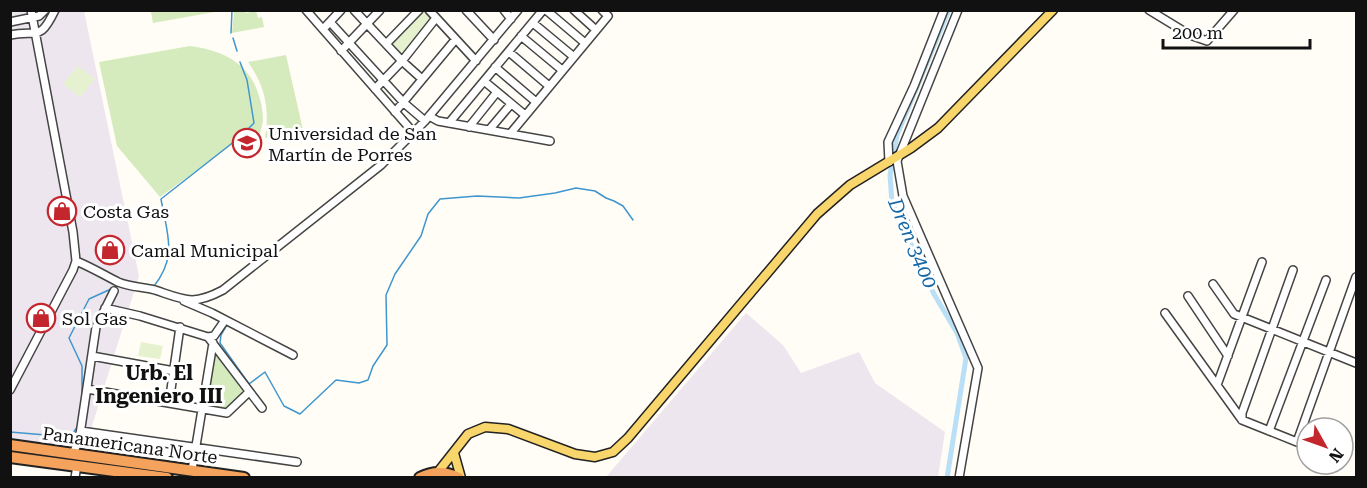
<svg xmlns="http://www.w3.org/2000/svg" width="1367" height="488" font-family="'Roboto Serif',serif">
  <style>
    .industrial { fill: #eee6ef }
    .green { fill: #d5ebbd }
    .pitch { fill: #e6f2cf }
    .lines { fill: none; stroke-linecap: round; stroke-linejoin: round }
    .stream { stroke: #3f96cf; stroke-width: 1.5 }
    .canal { stroke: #b9e0f7; stroke-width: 5 }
    .minor-casing { stroke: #444; stroke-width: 10 }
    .major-casing { stroke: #222; stroke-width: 11 }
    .highway-casing { stroke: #222; stroke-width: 14 }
    .minor { stroke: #fff; stroke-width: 7 }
    .major { stroke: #f9d66b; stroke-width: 8 }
    .highway { stroke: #f5a25d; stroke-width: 10 }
    .labels { text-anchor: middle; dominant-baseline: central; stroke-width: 6; stroke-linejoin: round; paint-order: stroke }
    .poi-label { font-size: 18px; fill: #111; stroke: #fff; text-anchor: start }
    .street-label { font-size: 18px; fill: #111; stroke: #fff }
    .water-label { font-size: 20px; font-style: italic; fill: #1768a6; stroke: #fff }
    .neighbourhood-label { font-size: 20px; font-weight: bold; fill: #111; stroke: #fff }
  </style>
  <rect width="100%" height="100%" fill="#fffdf5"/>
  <path class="industrial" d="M11 11H84L139 276 81 461 11 458Z
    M746 313 783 345 801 373 859 352 875 383 945 432 938 477H606Z"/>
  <path class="green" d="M160 10H220V11L153 23 151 12Z
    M234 11H245L246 13 256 11 258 18 262 17 264 27 232 33Z
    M190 46C220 50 248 61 258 93 261 101 263 111 263 120 262 129 258 138 255 147L237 141 160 197 117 146 99 62Z
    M286 55 303 130 265 138C270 109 265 86 248 62Z
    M216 353 246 392 226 408 206 405Z"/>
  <path class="pitch" d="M420 11H427L435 19 402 62 388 44Z
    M78 66 95 79 80 97 63 84Z
    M141 342 163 346 160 359 138 356Z"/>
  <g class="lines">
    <path class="stream" d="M231 33 232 10
      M233 38 237 51
      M154 286C178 256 167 234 161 199L240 137 254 123 247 80 240 62
      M228 323 221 335 220 343 249 384 265 372 284 406 300 414 336 380 359 383 368 380 373 366 387 345 386 295 395 274 421 236 428 214 440 199 477 196 519 198 555 193 576 188 595 191 606 198 614 201 623 206 633 220
      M82 398V366L69 338 89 299 111 289
      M10 432 70 437 78 426"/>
    <path class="canal" d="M947 478 966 358 957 333 934 294 892 203 890 175 897 135 949 10"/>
    <g class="minor-casing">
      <path id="minor" d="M31 10 73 232 76 261C91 267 104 275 118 282 129 287 144 287 155 290 185 300 193 306 223 290L381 165 425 121 518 10
        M306 10 413 132
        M354 10 402 61 422 79
        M429 10 476 61
        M466 10 494 40
        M504 10 511 19
        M546 10 585 43
        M574 10 596 30
        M958 10 897 161 903 196 978 368 959 478
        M1149 10 1190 35 1207 41 1234 10
        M10 22 39 16 45 10
        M330 22 404 103 425 121
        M533 23 574 57
        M326 26 341 10
        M10 35C39 30 40 41 55 10
        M521 36 562 70
        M386 44 419 10
        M341 51 380 10
        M509 52 549 86
        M495 67 536 102
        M484 81 525 115
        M375 89 402 61 436 18
        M395 112 455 40
        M429 116 438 121 550 141
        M449 123 543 10
        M469 127 497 92
        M489 130 511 104
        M510 134 608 16 602 10
        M889 162 888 142 914 86 944 10
        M1213 284 1234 314 1356 363
        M1188 296 1228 356
        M184 301 212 313 293 355
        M105 308 140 316 208 337 262 408
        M1165 313 1242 420 1307 446
        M208 337 214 336 223 323
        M92 356 174 371
        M1217 385 1262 262
        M87 389 227 413 249 392
        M10 390 73 270 76 261
        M169 403 180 327
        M1242 420V413L1293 270
        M81 431 297 462
        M1269 431 1326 280
        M1297 442 1356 277
        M73 453 79 441 96 327 114 291
        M192 470 213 343
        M75 478 77 465"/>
    </g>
    <g class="major-casing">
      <path id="major" d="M454 453 461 478
        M438 472 468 434 485 427 508 429 575 454 595 457 613 452 628 438 817 214 850 185 911 148 938 128 1053 10"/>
    </g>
    <g class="highway-casing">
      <path id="highway" d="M10 445 244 478
        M10 457 167 478
        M420 478C433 471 445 471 459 478"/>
    </g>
    <use href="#minor" class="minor"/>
    <use href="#major" class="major"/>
    <use href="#highway" class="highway"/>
  </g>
  <defs>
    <g id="university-ring" transform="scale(1.5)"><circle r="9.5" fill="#fff" stroke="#c4262e" stroke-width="1.5"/><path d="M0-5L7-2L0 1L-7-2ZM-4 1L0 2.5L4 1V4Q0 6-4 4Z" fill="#c4262e"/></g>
    <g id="shop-ring" transform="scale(1.5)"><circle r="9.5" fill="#fff" stroke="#c4262e" stroke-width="1.5"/><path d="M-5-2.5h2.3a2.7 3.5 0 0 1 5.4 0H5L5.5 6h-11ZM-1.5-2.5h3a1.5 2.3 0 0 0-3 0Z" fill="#c4262e"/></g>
  </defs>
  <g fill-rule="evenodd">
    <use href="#university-ring" x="247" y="143"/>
    <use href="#shop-ring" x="62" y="211"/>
    <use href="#shop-ring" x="110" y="250"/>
    <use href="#shop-ring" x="41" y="318"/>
  </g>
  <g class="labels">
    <g class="poi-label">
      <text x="268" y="133">Universidad de San<tspan x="268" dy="21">Martín de Porres</tspan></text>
      <text x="83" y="211">Costa Gas</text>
      <text x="131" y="250">Camal Municipal</text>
      <text x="62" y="318">Sol Gas</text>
    </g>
    <g class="street-label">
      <text transform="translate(130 445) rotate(8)">Panamericana Norte</text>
    </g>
    <g class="water-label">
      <text transform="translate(913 243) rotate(67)">Dren 3400</text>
    </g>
    <g class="neighbourhood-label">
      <text x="159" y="373">Urb. El<tspan x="159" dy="23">Ingeniero III</tspan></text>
    </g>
  </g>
  <rect width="1367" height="488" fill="none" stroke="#111111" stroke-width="24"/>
  <g transform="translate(1325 446) rotate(130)"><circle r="28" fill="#ffffff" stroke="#a0a0a0" stroke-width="1.5"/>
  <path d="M0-4.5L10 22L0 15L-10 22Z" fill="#c4262e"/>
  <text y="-9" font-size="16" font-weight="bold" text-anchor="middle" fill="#111111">N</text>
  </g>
  <path d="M1163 39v9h147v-9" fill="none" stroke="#111111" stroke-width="3"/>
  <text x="1172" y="39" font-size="18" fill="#111111" stroke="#ffffff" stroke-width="4.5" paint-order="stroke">200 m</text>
</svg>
